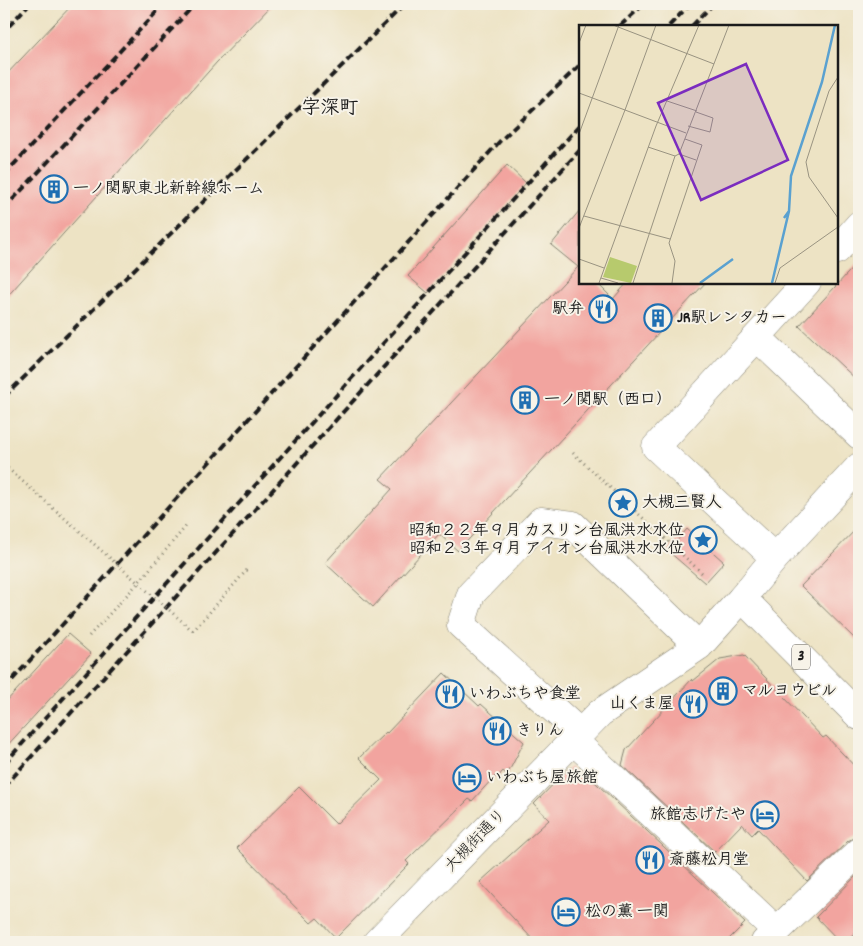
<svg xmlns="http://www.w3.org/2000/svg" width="863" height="946" font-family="Dekko,'Klee One',sans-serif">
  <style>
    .building { fill: #f2a49f }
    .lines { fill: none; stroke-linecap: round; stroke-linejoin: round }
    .minor-casing { stroke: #848070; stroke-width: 29 }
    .major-casing { stroke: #848070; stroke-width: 29 }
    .path { stroke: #848070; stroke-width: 3; stroke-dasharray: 1 4; stroke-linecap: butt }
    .minor { stroke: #fff; stroke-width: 28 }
    .major { stroke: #fff; stroke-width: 28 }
    .rail { stroke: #1c1c1c; stroke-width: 4; stroke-dasharray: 8 4; stroke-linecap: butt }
    .path-bridge { stroke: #848070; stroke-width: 3; stroke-dasharray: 1 4; stroke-linecap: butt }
    .labels { text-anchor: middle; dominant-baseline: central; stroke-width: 4; stroke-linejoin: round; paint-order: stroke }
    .shield { fill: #f7f3e8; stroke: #5e5c59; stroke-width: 1 }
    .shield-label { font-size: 15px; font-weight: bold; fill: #1c1c1c }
    .poi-label { font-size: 16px; font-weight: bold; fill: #1c1c1c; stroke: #f7f3e8; text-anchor: start }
    .street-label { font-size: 16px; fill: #1c1c1c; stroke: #f7f3e8 }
    .quarter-label { font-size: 19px; font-weight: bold; fill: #1c1c1c; stroke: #f7f3e8 }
    .inset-river { fill: none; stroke: #5aa1d0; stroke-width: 2.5 }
    .inset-road { fill: none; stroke: #999381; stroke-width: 1 }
    .view { fill: #7b2cbf; fill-opacity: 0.15; stroke: #7b2cbf; stroke-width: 2.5 }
    .inset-edge { fill: none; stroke: #1c1c1c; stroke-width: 2.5 }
  </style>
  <rect width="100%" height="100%" fill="#f7f3e8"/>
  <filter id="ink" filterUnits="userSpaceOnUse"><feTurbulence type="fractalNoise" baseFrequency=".02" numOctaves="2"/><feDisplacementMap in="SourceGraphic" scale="10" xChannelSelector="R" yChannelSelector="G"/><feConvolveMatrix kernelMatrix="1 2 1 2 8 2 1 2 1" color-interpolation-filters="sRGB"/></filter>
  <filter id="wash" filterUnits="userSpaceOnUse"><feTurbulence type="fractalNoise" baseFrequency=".0096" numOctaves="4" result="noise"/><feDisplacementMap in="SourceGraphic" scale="20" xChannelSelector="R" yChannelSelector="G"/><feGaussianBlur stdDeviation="1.12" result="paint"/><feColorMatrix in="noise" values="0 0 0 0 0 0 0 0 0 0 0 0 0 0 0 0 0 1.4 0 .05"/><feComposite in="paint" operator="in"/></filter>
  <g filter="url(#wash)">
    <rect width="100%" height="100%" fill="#ede3c4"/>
    <g id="blocks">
      <path class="building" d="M73 4H273L217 62 4 300V77Z
        M507 165 526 183 428 293 408 276Z
        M580 210V282H596L613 299 628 282H706L458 551 439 534 373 607 325 563 392 489 380 479 578 267 551 245Z
        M859 261V382L799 326Z
        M859 526V643L801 586Z
        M687 529 724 562 705 583 668 551Z
        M68 634 91 654 4 749V704Z
        M744 655 823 738 826 736 859 771V837H855L848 841 807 881 758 829 752 835 742 824 715 852 622 765 626 750 692 679 693 681 720 659Z
        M444 673 479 706 481 704 524 742 507 775 503 771 497 778 495 776 472 801 469 799 406 861 409 864 336 938 317 918 311 923 237 848 299 787 336 824 381 780 359 758 386 732 387 733Z
        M570 767 577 775 582 770 745 923 726 942H535L480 882 549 820 534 804Z
        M859 873V930L845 942H840L816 917Z"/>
    </g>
  </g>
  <g filter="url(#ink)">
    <use href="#blocks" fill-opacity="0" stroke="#848070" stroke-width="1"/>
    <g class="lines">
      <g class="minor-casing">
        <path id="minor" d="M837 250 859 225
          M757 337 859 435
          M775 558 656 447 807 282
          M580 733 461 625 471 594 541 521 573 525 699 646
          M574 741 777 931
          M377 942 600 713 699 646 742 598 775 558 859 467
          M765 942 859 852"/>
      </g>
      <g class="major-casing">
        <path id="major" d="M742 598 859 716"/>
      </g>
      <path class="path" d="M573 453 702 573
        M193 631 247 570
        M89 636 138 583 187 525"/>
      <use href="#minor" class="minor"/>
      <use href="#major" class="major"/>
      <path class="rail" d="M9 26 29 4
        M620 26 644 4
        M669 26 690 4
        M692 26 713 4
        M4 175 164 4
        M4 209 195 4
        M4 397 405 4
        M4 689 500 141 580 65
        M4 764 580 125
        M4 787 580 150"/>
      <path class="path-bridge" d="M4 465 193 631"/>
    </g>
  </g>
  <defs>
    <g id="building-ring" transform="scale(1.4375)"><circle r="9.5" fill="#f7f3e8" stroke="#1f6fb2" stroke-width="1.5"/><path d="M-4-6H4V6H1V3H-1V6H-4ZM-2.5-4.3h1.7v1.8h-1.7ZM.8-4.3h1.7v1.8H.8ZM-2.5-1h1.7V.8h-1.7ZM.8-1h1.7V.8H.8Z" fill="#1f6fb2"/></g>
    <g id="restaurant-ring" transform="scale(1.4375)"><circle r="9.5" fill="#f7f3e8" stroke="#1f6fb2" stroke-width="1.5"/><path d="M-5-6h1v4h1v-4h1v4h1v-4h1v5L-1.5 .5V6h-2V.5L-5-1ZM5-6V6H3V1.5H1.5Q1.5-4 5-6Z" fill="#1f6fb2"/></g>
    <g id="sight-ring" transform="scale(1.4375)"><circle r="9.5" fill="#f7f3e8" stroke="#1f6fb2" stroke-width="1.5"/><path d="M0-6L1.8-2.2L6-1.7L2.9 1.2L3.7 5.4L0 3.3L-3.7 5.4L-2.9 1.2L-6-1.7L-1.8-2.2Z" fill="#1f6fb2"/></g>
    <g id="hotel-ring" transform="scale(1.4375)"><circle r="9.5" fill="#f7f3e8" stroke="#1f6fb2" stroke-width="1.5"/><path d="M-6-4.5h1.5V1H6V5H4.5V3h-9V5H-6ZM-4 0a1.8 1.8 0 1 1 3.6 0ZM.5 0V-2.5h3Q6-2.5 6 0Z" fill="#1f6fb2"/></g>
  </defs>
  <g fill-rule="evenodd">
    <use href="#building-ring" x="54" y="189"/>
    <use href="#restaurant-ring" x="603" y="309"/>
    <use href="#building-ring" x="658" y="318"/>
    <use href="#building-ring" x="525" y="400"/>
    <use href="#sight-ring" x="623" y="503"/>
    <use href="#sight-ring" x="703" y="540"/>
    <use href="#building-ring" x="723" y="691"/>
    <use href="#restaurant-ring" x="450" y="694"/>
    <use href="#restaurant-ring" x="693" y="704"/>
    <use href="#restaurant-ring" x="497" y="731"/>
    <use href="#hotel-ring" x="467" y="778"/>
    <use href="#hotel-ring" x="765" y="815"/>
    <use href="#restaurant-ring" x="650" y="860"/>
    <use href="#hotel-ring" x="566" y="912"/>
  </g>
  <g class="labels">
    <rect class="shield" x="792" y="644.5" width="18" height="25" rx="4"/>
    <g class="shield-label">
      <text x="801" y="657">3</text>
    </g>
    <g class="poi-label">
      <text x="73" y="189">一ノ関駅東北新幹線ホーム</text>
      <text x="584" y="309" text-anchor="end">駅弁</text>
      <text x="677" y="318">JR駅レンタカー</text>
      <text x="544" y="400">一ノ関駅（西口）</text>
      <text x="642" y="503">大槻三賢人</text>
      <text x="684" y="531" text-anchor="end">昭和２２年９月 カスリン台風洪水水位<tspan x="684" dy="18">昭和２３年９月 アイオン台風洪水水位</tspan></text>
      <text x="742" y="691">マルヨウビル</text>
      <text x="469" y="694">いわぶちや食堂</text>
      <text x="674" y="704" text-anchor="end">山くま屋</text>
      <text x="516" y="731">きりん</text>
      <text x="486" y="778">いわぶち屋旅館</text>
      <text x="746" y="815" text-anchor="end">旅館志げたや</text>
      <text x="669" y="860">斎藤松月堂</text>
      <text x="585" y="912">松の薫 一関</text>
    </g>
    <g class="street-label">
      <text transform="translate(476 841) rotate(-46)">大槻街通り</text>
    </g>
    <g class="quarter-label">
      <text x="330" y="109">字深町</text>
    </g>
  </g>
  <g transform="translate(579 25)">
    <rect width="259" height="259" fill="#ede3c4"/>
    <path d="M31 232 58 241 52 258 24 252Z" fill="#b7ca6d"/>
    <path class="inset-river" d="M205 193 210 186 212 151 243 57 256 0M121 258 154 234M193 258 210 186"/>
    <path class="inset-road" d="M34 0 135 39M77 0 46 85 107 108M0 18 7 0M259 52 250 66 227 137 230 152 259 193M0 68 46 85 0 203M88 76 118 86M109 101 131 107 134 93 117 87M0 109 40 0M69 122 96 131M100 129 117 135M5 191 91 214M0 234 25 243M22 253 39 258M20 258 77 101 120 0M54 258 96 131 100 129 150 0M93 258 96 236 90 218 123 120 106 114M196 258 201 243 259 202"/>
    <path class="view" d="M167 39 209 135 122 175 79 78Z"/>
    <rect width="259" height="259" class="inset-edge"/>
  </g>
  <rect width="863" height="946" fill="none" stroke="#f7f3e8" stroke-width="20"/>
</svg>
